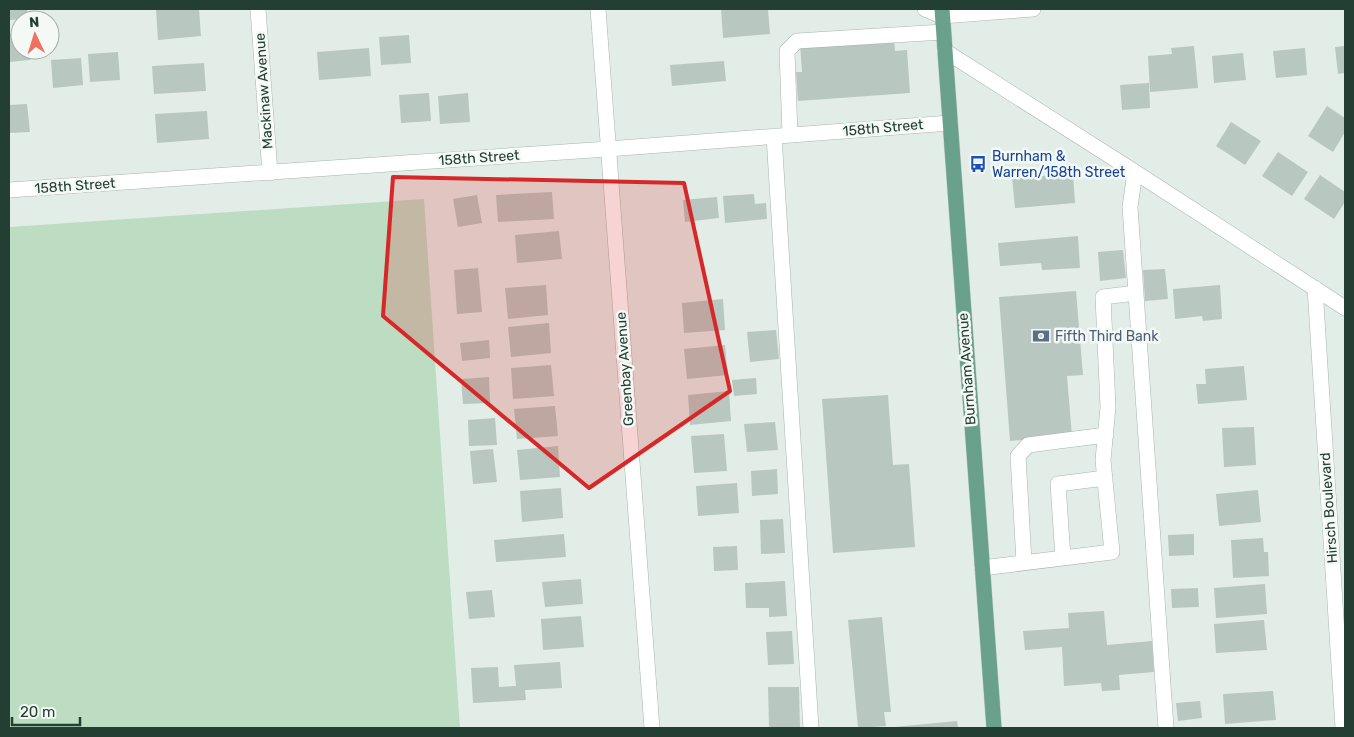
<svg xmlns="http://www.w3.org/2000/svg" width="1354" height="737" font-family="Rubik,sans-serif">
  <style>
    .green { fill: #bdddc2 }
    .building { fill: #b8c7c0 }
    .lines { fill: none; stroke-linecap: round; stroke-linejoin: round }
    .minor-casing { stroke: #a6b5ad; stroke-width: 16 }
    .major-casing { stroke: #c1c9c6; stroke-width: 16 }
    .minor { stroke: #fff; stroke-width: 15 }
    .major { stroke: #69a18c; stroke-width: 15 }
    .marked { fill: #d62828; fill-opacity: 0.2; stroke: #d62828; stroke-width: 4; stroke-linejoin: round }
    .labels { text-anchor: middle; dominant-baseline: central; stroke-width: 5; stroke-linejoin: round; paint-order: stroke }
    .street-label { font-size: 14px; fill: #233e33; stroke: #f4f9f6 }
    .transit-label { font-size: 14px; fill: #164399; stroke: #f4f9f6; text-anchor: start }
    .service-label { font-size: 14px; fill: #4e5e75; stroke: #f4f9f6; text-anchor: start }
  </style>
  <rect width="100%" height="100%" fill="#e3ede7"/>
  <path class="green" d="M424 199 460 728H9V227Z"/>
  <path class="building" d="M9 9H27L28 19 9 20Z
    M156 9H199L201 36 158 40Z
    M721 9H768L770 34 723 38Z
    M20 33V50H30V60L9 62V34Z
    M409 35 411 63 381 65 379 37Z
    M894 37 895 51 907 50 910 93 798 101 796 72H802L800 44Z
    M1194 46 1198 88 1150 92 1148 56 1172 54 1171 48Z
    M1345 46V73L1338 74 1335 47Z
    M369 48 371 76 319 80 317 52Z
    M1305 48 1307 75 1276 78 1273 51Z
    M118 52 120 80 90 82 88 54Z
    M1243 53 1246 80 1214 83 1212 56Z
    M81 58 83 85 53 88 51 60Z
    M724 61 726 81 672 86 670 65Z
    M204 63 206 91 154 94 152 66Z
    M1149 83 1150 108 1122 110 1120 85Z
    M429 93 431 121 401 123 399 95Z
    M468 93 470 122 440 124 438 96Z
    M27 104 30 132 9 133V105Z
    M1327 106 1345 118V132L1333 152 1308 136Z
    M207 111 209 139 157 143 155 114Z
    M1231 122 1261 141 1245 165 1216 146Z
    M1278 152 1308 172 1292 196 1262 176Z
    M1073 174 1075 203 1015 208 1012 178Z
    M1320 175 1345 192V202L1334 219 1304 199Z
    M552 192 554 219 498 222 496 195Z
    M754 194 755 204 766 203 767 219 725 223 723 196Z
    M477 195 482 223 458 227 453 199Z
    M717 197 719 218 685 222 683 200Z
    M559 231 562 259 517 263 515 235Z
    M1078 236 1080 268 1042 270 1041 263 1000 266 998 243Z
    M1123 250 1126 278 1100 281 1098 252Z
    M478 268 482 312 457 314 454 270Z
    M1165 269 1168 299 1145 301 1143 270Z
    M546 285 548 315 508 319 505 288Z
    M1220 285 1222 319 1203 321 1202 316 1175 319 1173 289Z
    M1076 291 1083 375 1067 376 1072 436 1010 441 999 297Z
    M723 299 725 330 684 333 682 303Z
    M549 323 551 353 511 357 508 327Z
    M776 330 779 359 750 362 747 332Z
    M489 340 490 358 462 361 460 343Z
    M725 345 728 375 687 379 684 349Z
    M551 365 554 396 513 399 511 368Z
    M1244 366 1247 400 1198 404 1196 384H1206L1205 369Z
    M489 377 490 403 463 404 461 379Z
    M756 378 757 394 734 396 732 380Z
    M729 391 731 421 690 425 688 395Z
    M888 395 893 465 909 464 915 547 833 553 822 399Z
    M555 406 558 436 517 439 514 409Z
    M495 418 497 445 469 446 468 420Z
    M775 422 778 450 747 452 744 424Z
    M1254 427 1256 465 1224 467 1222 428Z
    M724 434 727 471 694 473 691 436Z
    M558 446 560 477 520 480 517 450Z
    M493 449 497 482 473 484 470 451Z
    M777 469 778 494 752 496 751 471Z
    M737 483 739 513 698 516 696 486Z
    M561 488 563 518 522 522 520 491Z
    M1258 490 1261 522 1219 526 1216 494Z
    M783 519 785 553 761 554 760 520Z
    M564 534 566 557 496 562 494 540Z
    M1194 534V555L1169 556 1168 535Z
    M1263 538 1264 552H1268L1269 576 1233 578 1231 540Z
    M737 546 738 570 714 571 713 547Z
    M581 579 583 604 545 607 542 582Z
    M785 581 787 616 769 617V608H746L745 583Z
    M1265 584 1267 614 1216 618 1214 588Z
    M1198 588 1199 607 1172 608 1171 589Z
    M492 590 495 617 469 619 466 592Z
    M1104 611 1107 645 1152 641 1154 672 1119 675 1120 690 1102 691 1101 683 1064 686 1062 647 1025 650 1023 631 1069 628 1068 613Z
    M581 616 584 647 543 650 541 619Z
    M882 617 891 712H884L886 726 858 728 848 620Z
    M1264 620 1267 650 1216 653 1214 624Z
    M792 631 794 664 768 665 766 632Z
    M560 662 562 688 525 690 526 700 473 703 471 668 498 667 499 687 516 686 514 665Z
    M768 687H799L800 728H769Z
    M1273 691 1276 720 1225 724 1223 694Z
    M1200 701 1202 718 1178 721 1176 703Z
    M957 721 958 728H894V727Z"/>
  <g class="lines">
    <g class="minor-casing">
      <path id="minor" d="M258 9 270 173
        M598 9 652 728
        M925 9 942 16 1033 9
        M945 51 1135 172 1345 308
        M790 135 787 51 797 41 943 32
        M774 136 811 728
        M1135 172 1130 207 1166 728
        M9 190 608 149 950 123
        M1315 288 1343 728
        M1063 558 1058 484 1105 478
        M1024 562 1018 456 1028 445 1106 435
        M982 568 1112 552 1103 460 1108 407 1103 297 1136 293"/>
    </g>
    <g class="major-casing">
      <path id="major" d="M942 9 994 728"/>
    </g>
    <use href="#minor" class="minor"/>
    <use href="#major" class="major"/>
  </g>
  <path class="marked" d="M393 177 684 183 730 391 589 488 383 316Z"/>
  <defs>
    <g id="bus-bare" transform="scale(1.35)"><path d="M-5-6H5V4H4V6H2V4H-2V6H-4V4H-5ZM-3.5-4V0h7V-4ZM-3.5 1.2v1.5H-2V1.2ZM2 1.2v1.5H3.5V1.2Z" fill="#1a4fb4" stroke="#f4f9f6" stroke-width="2.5" paint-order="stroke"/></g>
    <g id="bank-bare" transform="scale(1.35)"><path d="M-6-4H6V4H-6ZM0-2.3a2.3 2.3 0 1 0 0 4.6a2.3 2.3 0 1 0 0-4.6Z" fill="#5c6f8a" stroke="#f4f9f6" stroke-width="2.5" paint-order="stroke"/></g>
  </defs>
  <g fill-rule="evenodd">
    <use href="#bus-bare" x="978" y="164"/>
    <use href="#bank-bare" x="1041" y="336"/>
  </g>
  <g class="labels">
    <g class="street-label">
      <text transform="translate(264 91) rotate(-94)">Mackinaw Avenue</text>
      <text transform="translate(883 128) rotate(-5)">158th Street</text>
      <text transform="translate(479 158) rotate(-4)">158th Street</text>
      <text transform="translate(75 186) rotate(-4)">158th Street</text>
      <text transform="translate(625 369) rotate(-94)">Greenbay Avenue</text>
      <text transform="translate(967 369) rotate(-94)">Burnham Avenue</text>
      <text transform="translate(1329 508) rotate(-94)">Hirsch Boulevard</text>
    </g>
    <g class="transit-label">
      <text x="992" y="156">Burnham &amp;<tspan x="992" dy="16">Warren/158th Street</tspan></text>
    </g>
    <g class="service-label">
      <text x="1055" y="336">Fifth Third Bank</text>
    </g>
  </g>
  <rect width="1354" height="737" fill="none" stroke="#233e33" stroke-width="20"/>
  <g transform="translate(35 35) rotate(356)"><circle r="24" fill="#f4f9f6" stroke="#a0aea8"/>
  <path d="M0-4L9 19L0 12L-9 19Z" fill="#ee725f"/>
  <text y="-8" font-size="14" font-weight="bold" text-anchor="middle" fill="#233e33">N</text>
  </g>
  <path d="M12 717v8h68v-8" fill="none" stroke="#233e33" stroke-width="2.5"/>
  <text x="20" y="717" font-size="15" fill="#233e33" stroke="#f4f9f6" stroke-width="4" paint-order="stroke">20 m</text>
</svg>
